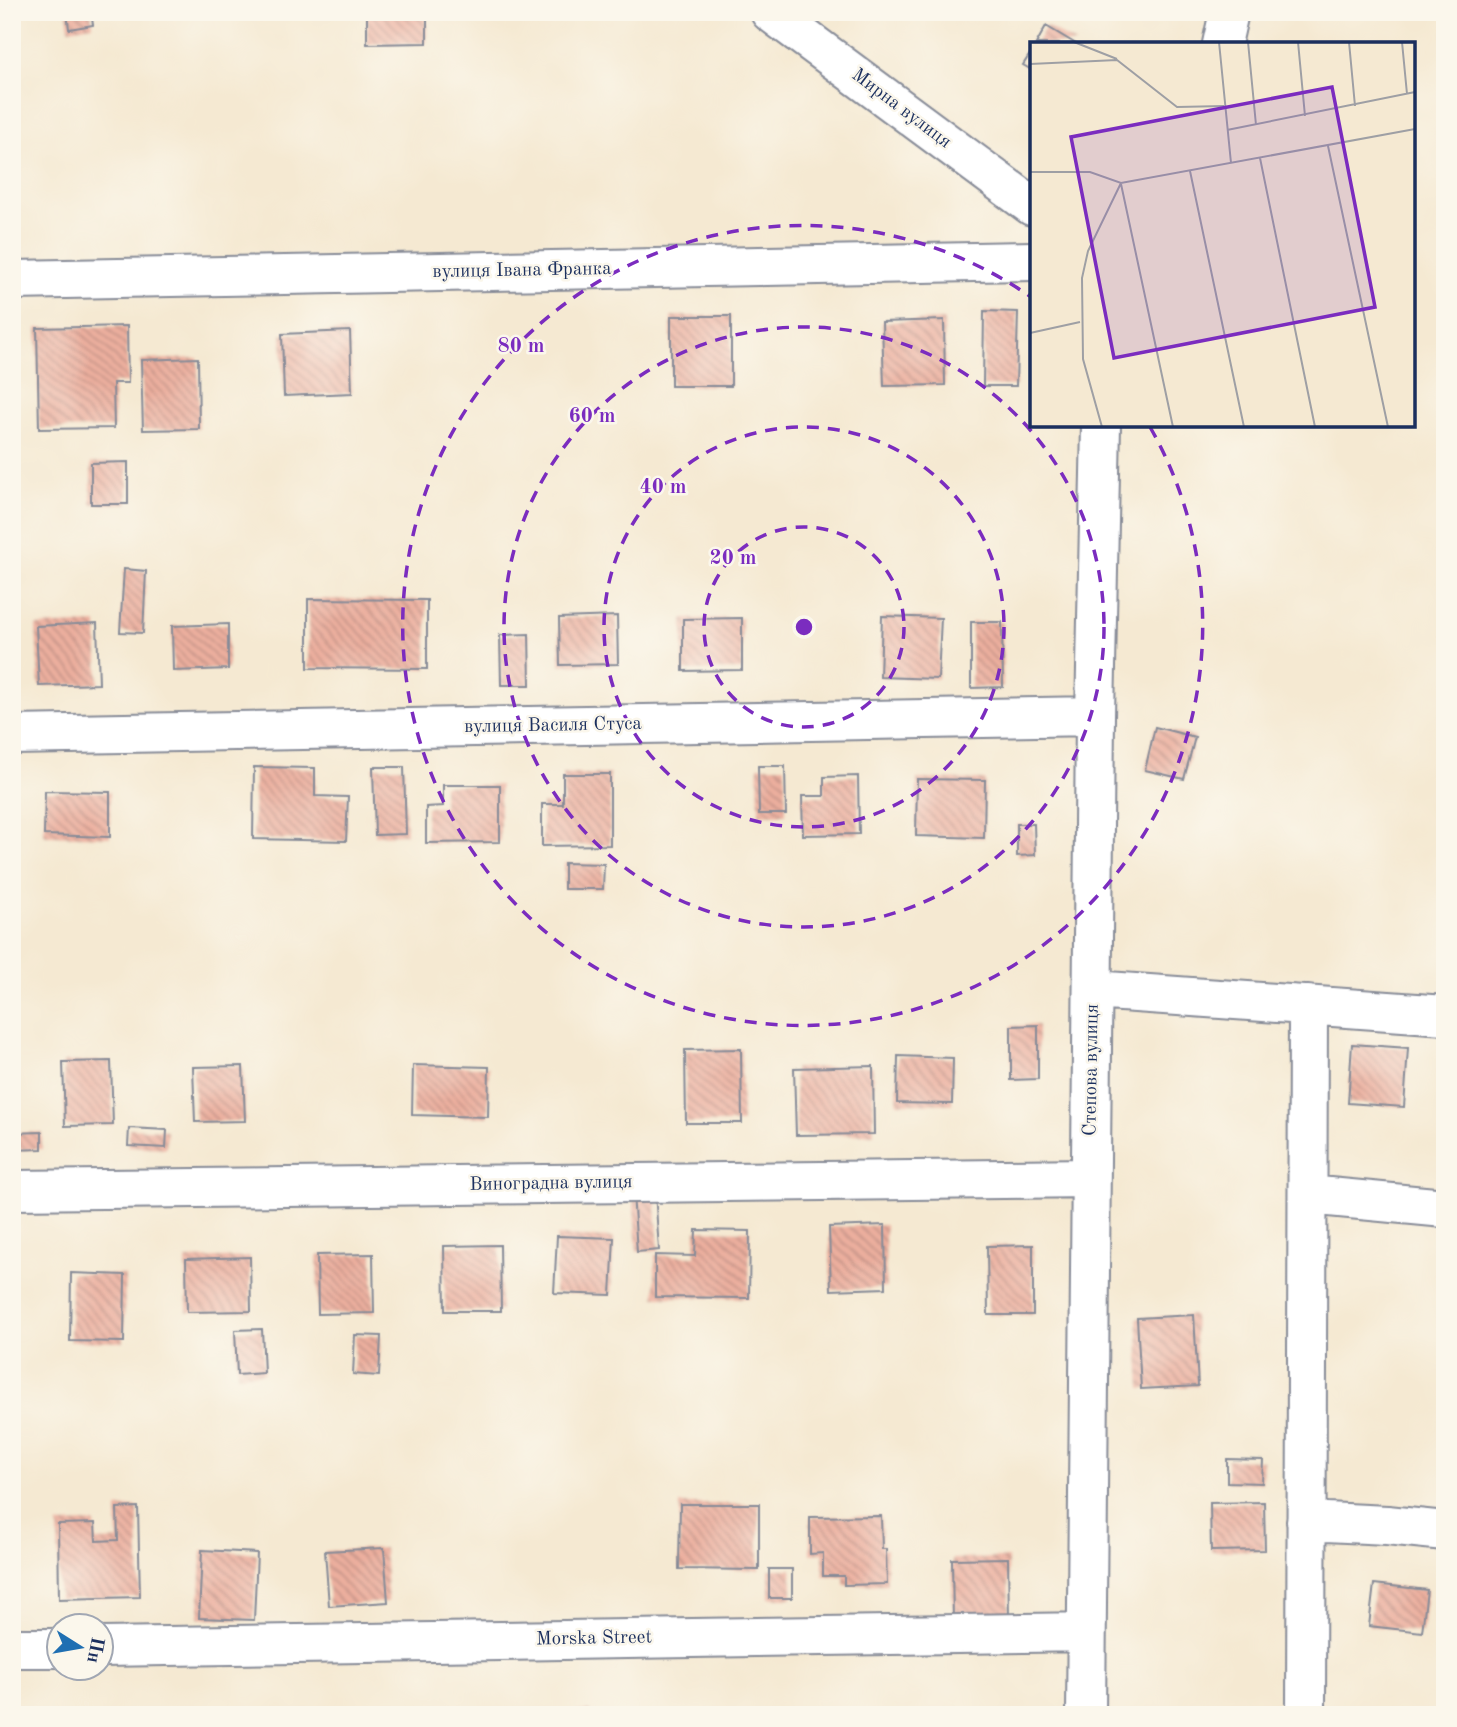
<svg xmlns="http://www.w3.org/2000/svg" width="1457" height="1727" font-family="'Old Standard TT',serif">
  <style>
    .building { fill: url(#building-back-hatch) }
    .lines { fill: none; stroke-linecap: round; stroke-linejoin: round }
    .minor-casing { stroke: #888c98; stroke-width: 42 }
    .minor { stroke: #fff; stroke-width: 38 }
    .ring { fill: none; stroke: #7b2cbf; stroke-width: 3.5; stroke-dasharray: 12 9 }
    .labels { text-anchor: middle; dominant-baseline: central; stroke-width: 5; stroke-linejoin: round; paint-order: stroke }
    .street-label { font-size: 19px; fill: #1b2f5e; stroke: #fbf7ec }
    .inset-road { fill: none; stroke: #9e9fa4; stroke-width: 2 }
    .view { fill: #7b2cbf; fill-opacity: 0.15; stroke: #7b2cbf; stroke-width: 3.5 }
    .inset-edge { fill: none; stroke: #1b2f5e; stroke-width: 3.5 }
    .centre { fill: #7b2cbf; stroke: #fbf7ec; stroke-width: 3.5 }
    .ring-label { font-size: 21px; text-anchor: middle; font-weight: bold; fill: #7b2cbf; stroke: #fbf7ec; stroke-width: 5; stroke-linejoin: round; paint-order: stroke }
  </style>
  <defs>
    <pattern id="building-back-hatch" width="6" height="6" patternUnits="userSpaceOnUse" patternTransform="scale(1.75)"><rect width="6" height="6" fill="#ecaf9e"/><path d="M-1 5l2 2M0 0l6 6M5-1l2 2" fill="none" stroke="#be8f84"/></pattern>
  </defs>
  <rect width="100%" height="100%" fill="#fbf7ec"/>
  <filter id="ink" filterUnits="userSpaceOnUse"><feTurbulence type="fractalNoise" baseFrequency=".0143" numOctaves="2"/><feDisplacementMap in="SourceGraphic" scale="14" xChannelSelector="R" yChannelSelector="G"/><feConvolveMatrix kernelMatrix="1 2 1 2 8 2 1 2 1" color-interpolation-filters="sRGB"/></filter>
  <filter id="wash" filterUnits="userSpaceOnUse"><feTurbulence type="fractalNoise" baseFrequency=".00686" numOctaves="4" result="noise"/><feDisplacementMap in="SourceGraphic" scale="28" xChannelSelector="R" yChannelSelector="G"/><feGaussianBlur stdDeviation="1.57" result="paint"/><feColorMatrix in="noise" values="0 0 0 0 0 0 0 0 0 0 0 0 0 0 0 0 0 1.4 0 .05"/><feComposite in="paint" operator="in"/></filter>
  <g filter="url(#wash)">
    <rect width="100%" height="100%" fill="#f5e9d2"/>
    <g id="blocks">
      <path class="building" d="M67 12H91L93 25 69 29Z
        M367 12H427V43L367 44Z
        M1046 26 1076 44H1036Z
        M1032 51V70L1023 65Z
        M984 311 1018 312 1016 386H983Z
        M671 316H731V386H671Z
        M944 320 945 385 884 386 882 322Z
        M127 326 128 383H113L114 428 39 429 37 328Z
        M350 331 352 393 284 396 282 334Z
        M198 358 199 429 143 430 141 360Z
        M128 462V504H91V463Z
        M124 569 146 571 143 633 120 632Z
        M308 599 427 600V669L308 668Z
        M617 616 618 664 560 665 559 618Z
        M882 616 941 618 938 679 880 677Z
        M742 618V670L683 671V619Z
        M971 622H1002L1003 687 971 688Z
        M97 623 99 684 39 686 36 626Z
        M228 624V669L173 671 172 626Z
        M529 634 530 685H501L500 635Z
        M1155 727 1195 737 1184 779 1145 770Z
        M758 766H785L786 814H759Z
        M254 767 315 768V796L348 797 346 841 253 839Z
        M373 767H404L406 834 375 835Z
        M563 774H610V845L542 846V804H563Z
        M858 776 859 834 803 835 802 796H824V777Z
        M917 779 985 780 984 838 916 836Z
        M443 785H500V842L426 843V807L443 806Z
        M45 791 110 792V837L44 835Z
        M1017 824H1034L1035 855 1017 856Z
        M564 863 604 864 603 889H564Z
        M1038 1025V1079L1011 1080V1026Z
        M1352 1044 1408 1048 1404 1107 1348 1103Z
        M741 1049 742 1123H686L685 1050Z
        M898 1056 953 1058 952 1104 897 1103Z
        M111 1061 113 1125 65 1126 63 1062Z
        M413 1065 489 1067 488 1117 412 1115Z
        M243 1066 245 1121 195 1122 193 1067Z
        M873 1066 874 1134 796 1135 794 1068Z
        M129 1128 167 1130 166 1148 128 1146Z
        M42 1132V1149L12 1150V1133Z
        M655 1192 659 1250 637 1252 633 1193Z
        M885 1225 886 1288 831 1290 829 1227Z
        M696 1230 750 1231 749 1298 655 1297V1255L695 1256Z
        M557 1236 614 1238 611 1295 554 1293Z
        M500 1245 501 1311H445L444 1246Z
        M1033 1245V1315H988L987 1246Z
        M373 1254 374 1313 318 1314 317 1255Z
        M250 1257 251 1311 187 1312 186 1259Z
        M71 1273 125 1275 124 1342 70 1341Z
        M1194 1315 1198 1386 1141 1389 1137 1318Z
        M262 1329 264 1373 237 1375 235 1330Z
        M355 1335 381 1336 379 1376 353 1374Z
        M1227 1459 1263 1460 1262 1483 1227 1482Z
        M1264 1502 1265 1550 1211 1551 1210 1503Z
        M680 1504H759V1570L679 1569Z
        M138 1507 140 1597 59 1599 58 1524 95 1523 96 1541 118 1540 117 1508Z
        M881 1516 882 1549H886L887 1584 844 1585V1576H823V1553L810 1554V1517Z
        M384 1548 388 1602 329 1606 325 1551Z
        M202 1550 257 1553 254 1620 199 1618Z
        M1008 1558 1009 1620 953 1622 952 1559Z
        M769 1569H792V1598H769Z
        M1374 1584 1427 1590 1422 1632 1369 1626Z
        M1208 1708 1258 1710 1257 1715H1208Z
        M820 1710V1715H752V1712Z
        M590 1711V1715H549V1713Z"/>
    </g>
  </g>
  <g filter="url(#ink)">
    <use href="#blocks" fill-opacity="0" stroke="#888c98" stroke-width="2"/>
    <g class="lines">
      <g class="minor-casing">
        <path id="minor" d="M770 12 1032 206
          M1222 44 1229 12
          M12 280 1032 261
          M12 735 1095 716
          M1093 990 1445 1015
          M12 1190 1090 1178
          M1308 1195 1445 1208
          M1306 1521 1387 1525 1445 1531
          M102 1647 1086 1632
          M12 1648H60
          M1086 1715 1095 716 1101 425
          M1306 1715 1308 1005"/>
      </g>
      <use href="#minor" class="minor"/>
    </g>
  </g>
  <g class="ring">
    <circle cx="804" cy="627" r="100"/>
    <circle cx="804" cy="627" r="200"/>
    <circle cx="804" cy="627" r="300"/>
    <path d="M1150 427A400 400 0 1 1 1031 297"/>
  </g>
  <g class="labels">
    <g class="street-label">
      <text transform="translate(901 109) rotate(37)">Мирна вулиця</text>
      <text transform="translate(522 271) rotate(-1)">вулиця Івана Франка</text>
      <text transform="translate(553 726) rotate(-1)">вулиця Василя Стуса</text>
      <text transform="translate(1092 1070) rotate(-89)">Степова вулиця</text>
      <text transform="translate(551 1184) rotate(-1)">Виноградна вулиця</text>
      <text transform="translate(594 1639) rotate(-1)">Morska Street</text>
    </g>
  </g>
  <g transform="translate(1030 42)">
    <rect width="385" height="385" fill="#f5e9d2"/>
    <path class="inset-road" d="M44 0 87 17M189 0 201 121M218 0 226 83M268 0 275 74M319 0 325 64M372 0 377 52M0 22 87 18 147 65 194 64M197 88 385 50M298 104 358 385M230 116 285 385M160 129 214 385M0 130H60L91 141 385 87M91 142 143 385M0 291 50 280M72 385 53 317 52 236 58 209 91 141"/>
    <path class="view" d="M302 45 345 265 84 316 41 95Z"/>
    <rect width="385" height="385" class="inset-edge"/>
  </g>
  <circle cx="804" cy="627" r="10" class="centre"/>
  <g class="ring-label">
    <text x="521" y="352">80 m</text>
    <text x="592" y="422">60 m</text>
    <text x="663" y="493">40 m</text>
    <text x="733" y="564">20 m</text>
  </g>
  <rect width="1457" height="1727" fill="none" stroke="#fbf7ec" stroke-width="42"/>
  <g transform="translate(80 1647) rotate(101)"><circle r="33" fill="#fbf7ec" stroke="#a1a7b3" stroke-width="2"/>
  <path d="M0-5L12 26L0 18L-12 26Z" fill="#1f6fb2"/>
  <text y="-10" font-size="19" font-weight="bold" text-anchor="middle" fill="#1b2f5e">Пн</text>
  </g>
</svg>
